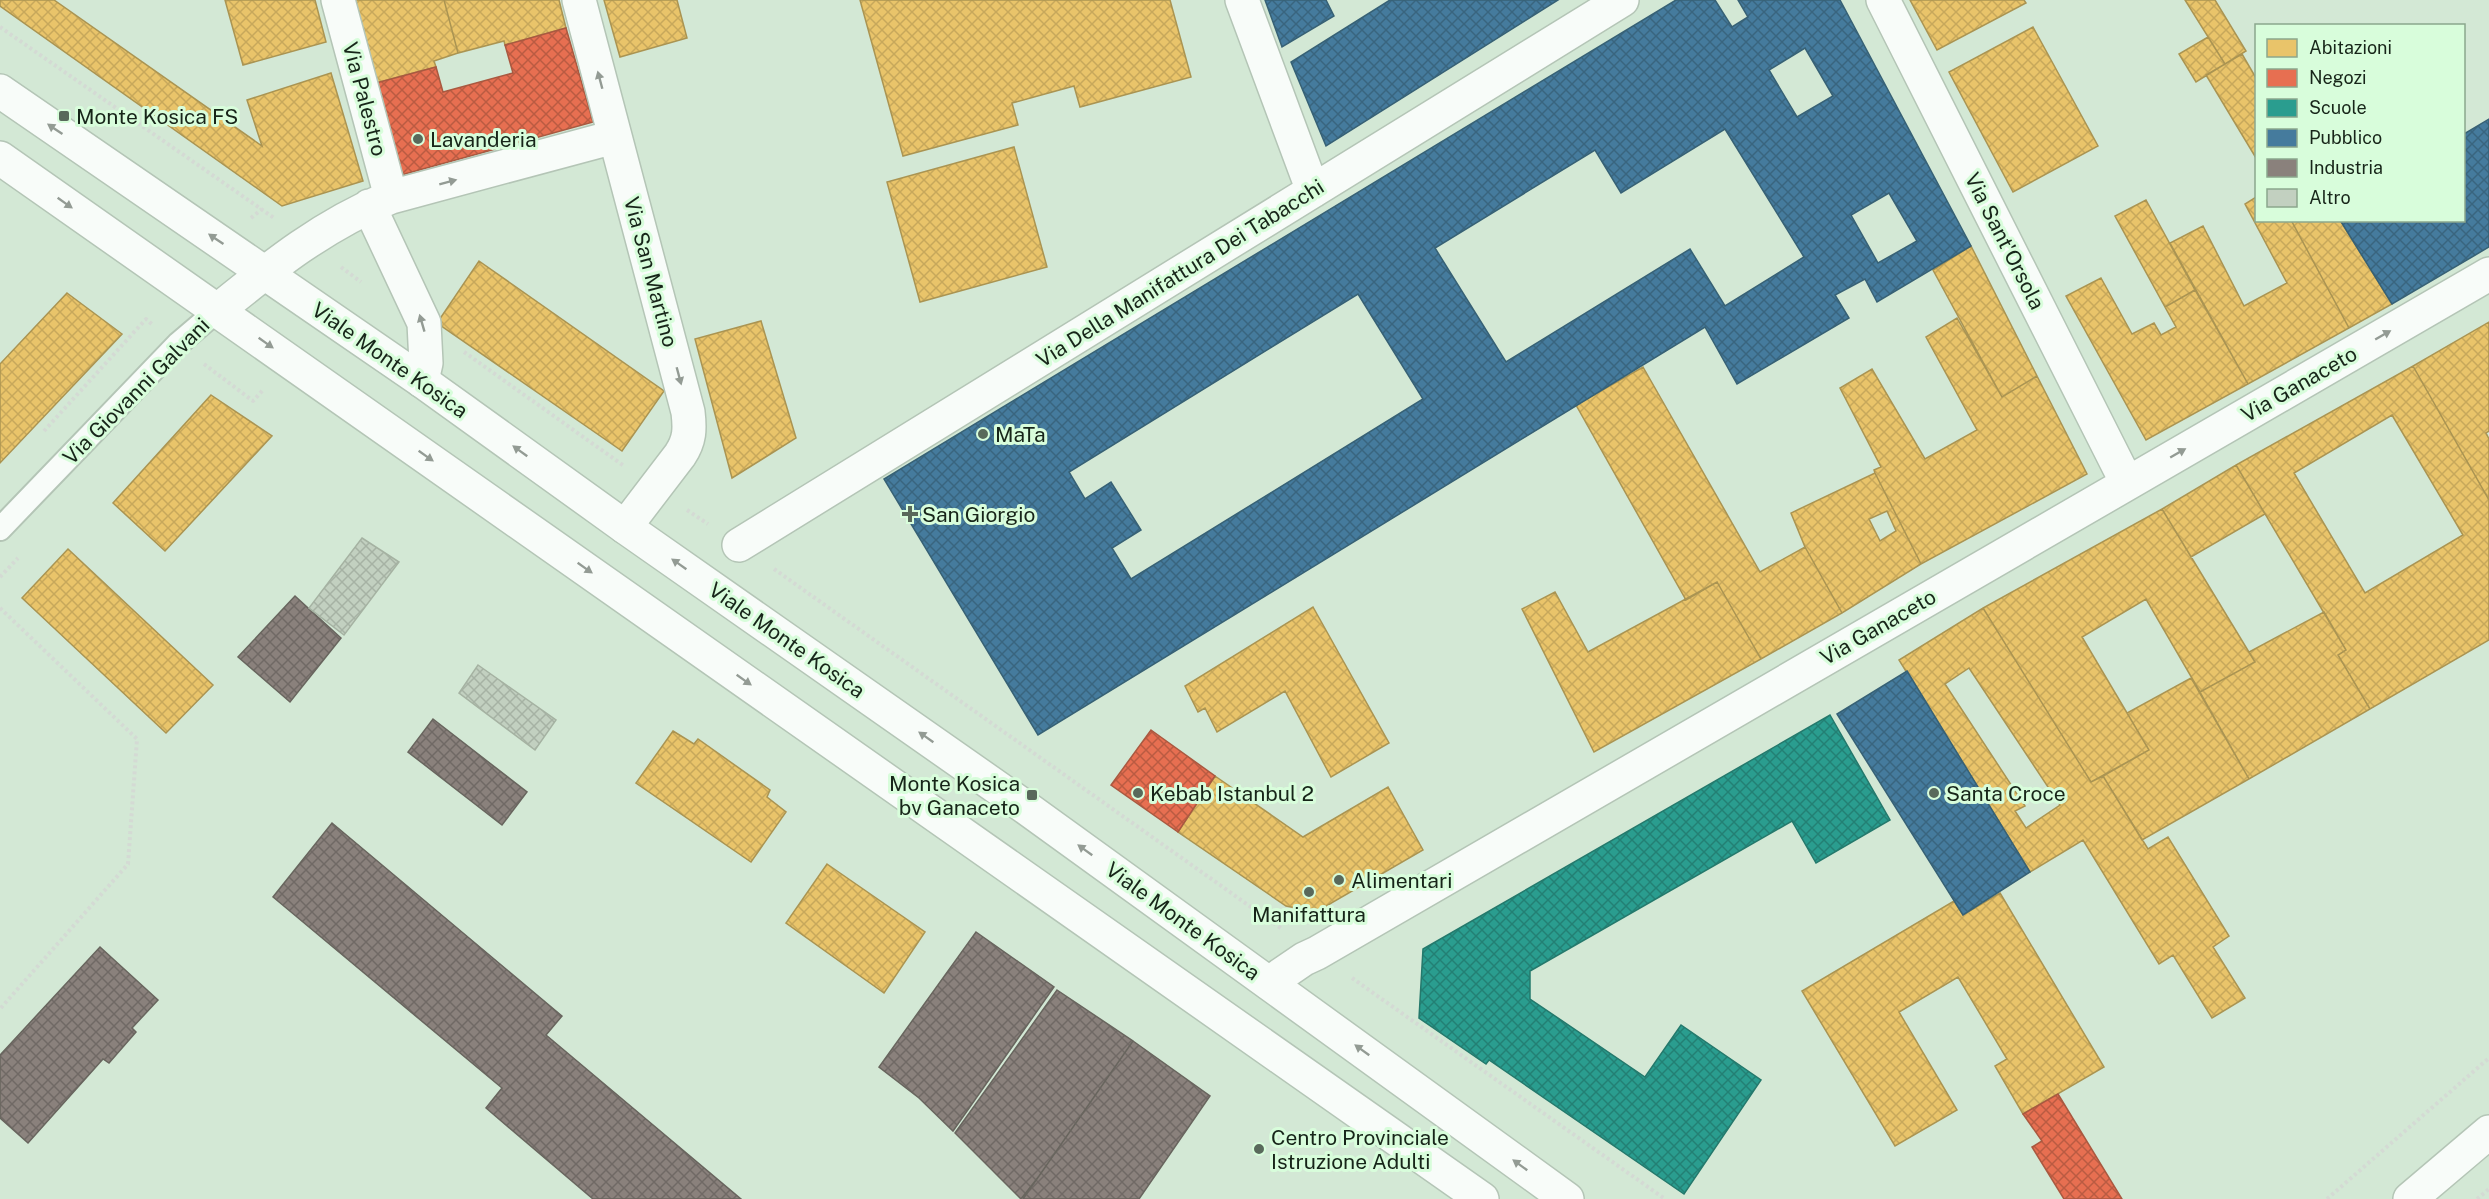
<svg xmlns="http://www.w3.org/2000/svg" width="2489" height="1199" font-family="'Public Sans',sans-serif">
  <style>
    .homes { fill: url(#homes-cross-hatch); stroke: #aa9452; stroke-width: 1.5; fill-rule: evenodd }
    .shops { fill: url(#shops-cross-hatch); stroke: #a95940; stroke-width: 1.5 }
    .schools { fill: url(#schools-cross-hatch); stroke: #24796c; stroke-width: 1.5 }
    .public { fill: url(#public-cross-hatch); stroke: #376175; stroke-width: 1.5; fill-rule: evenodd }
    .industry { fill: url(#industry-cross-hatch); stroke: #68655e; stroke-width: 1.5 }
    .building { fill: url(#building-cross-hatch); stroke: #a5b2a2; stroke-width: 1.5 }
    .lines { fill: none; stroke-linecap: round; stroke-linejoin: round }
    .lane-casing { stroke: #b4c5b6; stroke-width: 26 }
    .street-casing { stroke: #b4c5b6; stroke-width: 36 }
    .secondary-casing { stroke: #b4c5b6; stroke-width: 36 }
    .path { stroke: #d4dad4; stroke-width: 4; stroke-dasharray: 3 3; stroke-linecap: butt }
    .lane { stroke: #f8fcf9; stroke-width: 22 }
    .street { stroke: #f8fcf9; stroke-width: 33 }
    .secondary { stroke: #f8fcf9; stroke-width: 33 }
    .oneway { fill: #939b94 }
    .poi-dot { fill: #59695b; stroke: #d8fddb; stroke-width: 2 }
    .labels { text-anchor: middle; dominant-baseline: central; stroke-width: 6; stroke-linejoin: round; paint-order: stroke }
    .street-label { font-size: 21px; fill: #172519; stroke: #d8fddb }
    .poi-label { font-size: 21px; fill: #172519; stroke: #d8fddb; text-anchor: start }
  </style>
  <defs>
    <pattern id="homes-cross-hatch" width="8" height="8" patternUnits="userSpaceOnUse" patternTransform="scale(1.5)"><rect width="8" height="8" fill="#e9c46a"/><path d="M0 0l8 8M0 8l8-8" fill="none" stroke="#c7a85b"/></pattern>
    <pattern id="shops-cross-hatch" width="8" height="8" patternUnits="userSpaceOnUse" patternTransform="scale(1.5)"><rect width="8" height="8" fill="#e76f51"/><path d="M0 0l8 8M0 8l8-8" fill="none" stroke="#ba5b42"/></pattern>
    <pattern id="schools-cross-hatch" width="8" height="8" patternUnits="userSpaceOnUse" patternTransform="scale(1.5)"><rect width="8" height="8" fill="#2a9d8f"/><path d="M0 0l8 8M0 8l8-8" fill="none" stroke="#238074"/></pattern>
    <pattern id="public-cross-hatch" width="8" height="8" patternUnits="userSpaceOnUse" patternTransform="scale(1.5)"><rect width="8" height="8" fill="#457b9d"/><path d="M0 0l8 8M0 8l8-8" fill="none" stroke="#39657f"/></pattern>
    <pattern id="industry-cross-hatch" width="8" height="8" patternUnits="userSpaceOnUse" patternTransform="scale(1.5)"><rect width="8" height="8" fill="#8a817c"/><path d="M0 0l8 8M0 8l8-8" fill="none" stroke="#706965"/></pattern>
    <pattern id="building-cross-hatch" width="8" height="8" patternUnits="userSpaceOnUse" patternTransform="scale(1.5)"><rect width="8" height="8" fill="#c2d0c0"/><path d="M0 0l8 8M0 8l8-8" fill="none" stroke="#a6b2a4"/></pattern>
  </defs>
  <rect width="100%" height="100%" fill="#d3e8d5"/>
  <path class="homes" d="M0 0H54L262 146 247 100 331 73 363 181 282 206 0 6Z
    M225 0H315L326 42 243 65Z
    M352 0H444L458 53 434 61 436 67 376 83Z
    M444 0H559L566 28 505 45 504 41 458 53Z
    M604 0H677L687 38 620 57Z
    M860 0H1170L1191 77 1080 107 1074 86 1012 103 1018 125 903 156Z
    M1910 0H2024L2026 3 1937 50Z
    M2185 0H2215L2246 51 2225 64Z
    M2033 27 2098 146 2013 192 1949 72Z
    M2208 37 2225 64 2196 82 2179 54Z
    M2242 54 2256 78V158L2206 75Z
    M1014 147 1047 267 920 302 887 182Z
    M2256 197V220H2291L2349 328 2248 384 2170 243 2203 226 2244 306 2287 283 2245 204Z
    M2146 200 2195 290 2165 307 2115 216Z
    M2291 220H2340L2392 304 2349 328Z
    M1971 246 2037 376 2002 397 1933 270Z
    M479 261 664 391 622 451 437 323Z
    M2101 278 2132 334 2154 323 2161 335 2176 327 2165 307 2195 290 2248 384 2146 440 2066 296Z
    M67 293 122 334 0 463V364Z
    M1957 318 2002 397 2037 376 2087 474 1921 564 1875 473 1874 470 1881 467 1840 388 1872 369 1925 459 1977 430 1926 337Z
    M761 321 796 438 732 478 695 339Z
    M2489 322V431L2486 433 2489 439V500L2413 366Z
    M2413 366 2489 500V640L2370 709 2338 655 2346 650 2236 465ZM2392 415 2463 535 2365 593 2294 473Z
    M1643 367 1760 572 1805 547 1842 613 1761 659 1717 582 1686 600 1576 405Z
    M211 395 272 436 165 551 113 503Z
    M2236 465 2265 514 2191 557 2162 509Z
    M1875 473 1921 564 1842 613 1805 547 1791 513ZM1887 511 1896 531 1880 541 1869 519Z
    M2162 509 2255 662 2200 692 2146 599 2082 637 2149 750 2091 782 1983 608Z
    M68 549 213 685 166 733 22 598Z
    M1717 582 1761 659 1594 752 1522 609 1555 592 1588 652Z
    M1313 607 1389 743 1331 777 1285 691 1217 732 1205 708 1198 712 1185 686Z
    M1983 608 2091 782 2103 776 2148 849 2168 837 2229 936 2213 947 2245 998 2212 1018 2173 955 2159 964 2083 840 2030 872 1899 660ZM1969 668 2060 805 2026 828 2015 811 2025 806 1945 684Z
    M2324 612 2346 650 2338 655 2370 709 2249 779 2200 692 2255 662 2249 652Z
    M2191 678 2249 779 2142 840 2103 776 2149 750 2127 713Z
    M673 731 694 744 698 739 770 790 767 797 786 812 751 862 636 783Z
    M1215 776 1303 837 1388 787 1423 850 1316 912 1286 906 1178 832Z
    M827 864 925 932 884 993 786 923Z
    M2000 893 2104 1067 2023 1114 1995 1066 2007 1059 1958 977 1899 1012 1957 1110 1895 1146 1802 991 1954 901 1963 915Z"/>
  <path class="shops" d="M566 28 593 122 401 175 376 83 436 67 443 92 513 73 505 45Z
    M1151 730 1215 776 1178 832 1111 785Z
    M2058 1094 2122 1199H2064L2032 1147 2042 1141 2023 1114Z"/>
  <path class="schools" d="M1830 715 1890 820 1816 863 1792 821 1530 971V999L1645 1077 1681 1025 1761 1080 1684 1194 1489 1060 1486 1064 1419 1018 1423 949Z"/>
  <path class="public" d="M1265 0H1326L1334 16 1282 47Z
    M1390 0H1558L1326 146 1291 62Z
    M1676 0H1715L1732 27 1748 17 1738 0H1840L1971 246 1877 302 1865 279 1835 295 1849 318 1737 384 1705 327 1038 735 884 479ZM1805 48 1833 96 1797 117 1769 70ZM1725 129 1804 257 1725 306 1690 249 1506 362 1435 248 1595 150 1621 193ZM1889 193 1917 241 1878 263 1851 215ZM1358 294 1423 399 1131 579 1112 548 1141 530 1111 482 1085 499 1069 472Z
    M2489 119V247L2392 304 2340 220H2464V134Z
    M1907 671 2030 872 1963 915 1837 714Z"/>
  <path class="industry" d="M295 596 341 638 290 702 238 657Z
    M433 719 527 792 502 825 408 752Z
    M332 823 562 1016 546 1035 741 1199H593L486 1108 502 1088 273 897Z
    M976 932 1054 987 953 1131 919 1098 879 1067Z
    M100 947 158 1000 132 1028 136 1032 109 1063 103 1059 28 1143 0 1118V1055Z
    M1057 990 1133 1041 1039 1176 1021 1199 955 1133Z
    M1133 1041 1210 1096 1139 1199H1023Z"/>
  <path class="building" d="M362 538 399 562 344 635 309 608Z
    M478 665 556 720 535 750 459 693Z"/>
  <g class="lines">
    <g class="lane-casing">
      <path id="lane" d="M0 529 178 344 218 310"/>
    </g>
    <g class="street-casing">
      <path id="street" d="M338 0 391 197
        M579 0 688 412C690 429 690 440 680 455L625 527
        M1242 0 1313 191
        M1883 0 2127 483
        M369 206 424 323 426 363 422 381
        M218 310C276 263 322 226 391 197L614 137
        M739 545 1622 0
        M1269 983 1304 959 1317 953 2489 274"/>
    </g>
    <g class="secondary-casing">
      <path id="secondary" d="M0 91 422 381 625 527 1025 807 1567 1199
        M0 158 1482 1199
        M2410 1199 2489 1132"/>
    </g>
    <path class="path" d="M0 27 274 218
      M251 218 262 209
      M341 267 361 282
      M464 352 624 466
      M204 364 253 401 263 390
      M44 431 146 319 153 325
      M687 510 708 524
      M774 569 1282 929
      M0 577 18 558
      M0 608 137 739 128 864 0 1009
      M1352 978 1665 1199
      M2327 1199 2489 1058
      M2477 1199 2489 1189"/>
    <use href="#lane" class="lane"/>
    <use href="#street" class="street"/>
    <use href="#secondary" class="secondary"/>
  </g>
  <defs><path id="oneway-solid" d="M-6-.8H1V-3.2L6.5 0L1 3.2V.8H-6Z" transform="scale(1.5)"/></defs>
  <g class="oneway">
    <use href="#oneway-solid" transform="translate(600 80) rotate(-105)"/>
    <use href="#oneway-solid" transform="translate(55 129) rotate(-146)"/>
    <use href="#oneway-solid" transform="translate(448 182) rotate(-15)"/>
    <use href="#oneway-solid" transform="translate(65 203) rotate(35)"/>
    <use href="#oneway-solid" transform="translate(216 239) rotate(-146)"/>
    <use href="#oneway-solid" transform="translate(422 323) rotate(-106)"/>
    <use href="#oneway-solid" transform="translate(2383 335) rotate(-30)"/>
    <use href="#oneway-solid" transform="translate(266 343) rotate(35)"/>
    <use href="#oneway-solid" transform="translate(679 376) rotate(75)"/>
    <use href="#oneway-solid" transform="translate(520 451) rotate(-144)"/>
    <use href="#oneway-solid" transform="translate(2178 453) rotate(-30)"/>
    <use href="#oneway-solid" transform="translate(426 456) rotate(35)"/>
    <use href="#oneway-solid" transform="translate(679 564) rotate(-145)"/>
    <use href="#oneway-solid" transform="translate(585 568) rotate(35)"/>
    <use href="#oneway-solid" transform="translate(744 680) rotate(35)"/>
    <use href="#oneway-solid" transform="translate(926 737) rotate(-145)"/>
    <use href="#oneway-solid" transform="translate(1085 850) rotate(-144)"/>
    <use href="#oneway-solid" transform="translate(1362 1050) rotate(-144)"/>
    <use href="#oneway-solid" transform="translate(1520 1165) rotate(-144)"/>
  </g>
  <g class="poi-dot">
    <rect x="58" y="110" width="12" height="12" rx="3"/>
    <circle cx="418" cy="139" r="6"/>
    <circle cx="983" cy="434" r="6"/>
    <path d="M907 505h6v6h6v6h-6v6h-6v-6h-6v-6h6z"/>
    <circle cx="1138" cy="793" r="6"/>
    <circle cx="1934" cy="793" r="6"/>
    <rect x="1026" y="789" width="12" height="12" rx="3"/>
    <circle cx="1339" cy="880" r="6"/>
    <circle cx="1309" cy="892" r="6"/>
    <circle cx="1259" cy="1149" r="6"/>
  </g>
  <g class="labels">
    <g class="street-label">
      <text transform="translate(365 99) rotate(75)">Via Palestro</text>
      <text transform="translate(2005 241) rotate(63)">Via Sant'Orsola</text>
      <text transform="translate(651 272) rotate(75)">Via San Martino</text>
      <text transform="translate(1180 273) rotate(-32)">Via Della Manifattura Dei Tabacchi</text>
      <text transform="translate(390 360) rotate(35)">Viale Monte Kosica</text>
      <text transform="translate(2299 384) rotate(-30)">Via Ganaceto</text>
      <text transform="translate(136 391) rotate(-45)">Via Giovanni Galvani</text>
      <text transform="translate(1878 627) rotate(-30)">Via Ganaceto</text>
      <text transform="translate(787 640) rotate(35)">Viale Monte Kosica</text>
      <text transform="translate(1183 921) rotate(36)">Viale Monte Kosica</text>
    </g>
    <g class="poi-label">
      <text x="76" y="116">Monte Kosica FS</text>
      <text x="430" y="139">Lavanderia</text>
      <text x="995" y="434">MaTa</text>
      <text x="922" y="514">San Giorgio</text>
      <text x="1020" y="783" text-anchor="end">Monte Kosica<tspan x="1020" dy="24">bv Ganaceto</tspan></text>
      <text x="1150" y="793">Kebab Istanbul 2</text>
      <text x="1946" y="793">Santa Croce</text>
      <text x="1351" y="880">Alimentari</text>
      <text x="1309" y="914" text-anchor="middle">Manifattura</text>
      <text x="1271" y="1137">Centro Provinciale<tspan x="1271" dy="24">Istruzione Adulti</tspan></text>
    </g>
  </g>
  <rect x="2255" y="24" width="210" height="198" fill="#d8fddb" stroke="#8ba78d" stroke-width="1.5"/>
  <rect x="2267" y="39" width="30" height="18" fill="#e9c46a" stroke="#8ba78d" stroke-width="1.5"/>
  <text x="2309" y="54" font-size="18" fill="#172519">Abitazioni</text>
  <rect x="2267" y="69" width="30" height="18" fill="#e76f51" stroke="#8ba78d" stroke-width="1.5"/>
  <text x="2309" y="84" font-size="18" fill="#172519">Negozi</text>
  <rect x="2267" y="99" width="30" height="18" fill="#2a9d8f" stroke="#8ba78d" stroke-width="1.5"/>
  <text x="2309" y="114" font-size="18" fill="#172519">Scuole</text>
  <rect x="2267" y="129" width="30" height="18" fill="#457b9d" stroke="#8ba78d" stroke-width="1.5"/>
  <text x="2309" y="144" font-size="18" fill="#172519">Pubblico</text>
  <rect x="2267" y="159" width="30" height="18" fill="#8a817c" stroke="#8ba78d" stroke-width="1.5"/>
  <text x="2309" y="174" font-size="18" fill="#172519">Industria</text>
  <rect x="2267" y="189" width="30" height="18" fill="#c2d0c0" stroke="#8ba78d" stroke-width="1.5"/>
  <text x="2309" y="204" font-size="18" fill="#172519">Altro</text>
</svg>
